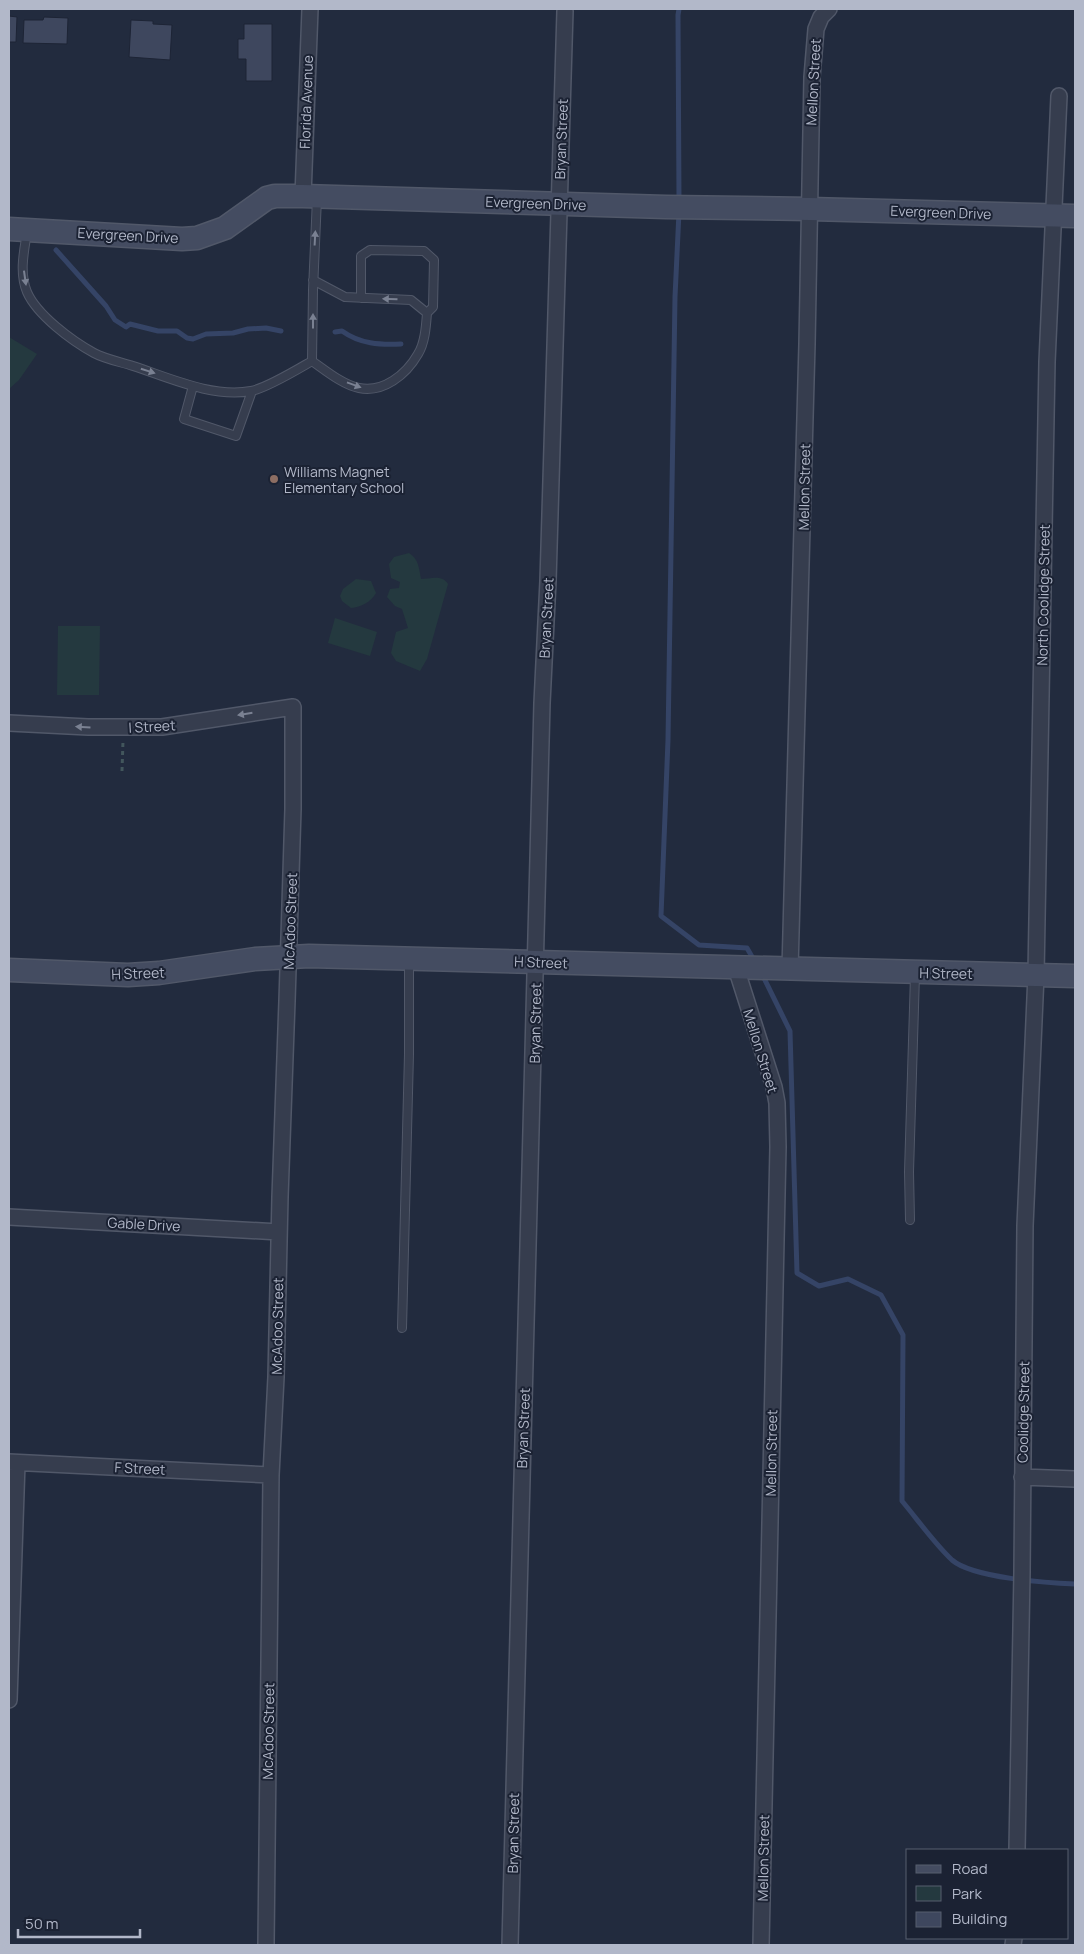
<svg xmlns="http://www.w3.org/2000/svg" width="1084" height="1954" font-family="Manrope,sans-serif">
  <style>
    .green { fill: #24393f }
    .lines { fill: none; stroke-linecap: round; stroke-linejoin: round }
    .stream { stroke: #354466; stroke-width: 5 }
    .building { fill: #3e475e; stroke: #1d2435 }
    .lane-casing { stroke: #515869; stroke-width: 10 }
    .street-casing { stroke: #515869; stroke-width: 18 }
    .secondary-casing { stroke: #515869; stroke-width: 25 }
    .path { stroke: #42565c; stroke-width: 3; stroke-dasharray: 4 4; stroke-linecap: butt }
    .lane { stroke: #363d4e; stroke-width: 8 }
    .street { stroke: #363d4e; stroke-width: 15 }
    .secondary { stroke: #444c61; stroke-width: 22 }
    .oneway { fill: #7a8192 }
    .education-dot { fill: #8d6e63; stroke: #1b2233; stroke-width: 2 }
    .labels { text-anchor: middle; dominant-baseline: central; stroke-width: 4; stroke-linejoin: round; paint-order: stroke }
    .street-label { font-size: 14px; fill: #b2b8c9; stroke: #1b2233 }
    .poi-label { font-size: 14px; fill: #b2b8c9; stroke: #1b2233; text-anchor: start }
  </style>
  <rect width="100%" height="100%" fill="#222b3e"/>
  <path class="green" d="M9 337 37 354 19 380 9 389Z
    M409 553C419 559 419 569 421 579 430 579 442 574 448 584L427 659 420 671 396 661 391 653 396 632 408 628 402 609 395 606 387 597 390 589 399 588 400 582 391 578 389 564 394 557Z
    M356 579 371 581 376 593C371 602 361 607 351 608L342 601 340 596 343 589Z
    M335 618 377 632 370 656 328 643Z
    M58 626H100L99 695H57Z"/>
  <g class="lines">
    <path class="stream" d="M679 9 678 15 679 201
      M679 212 675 297 668 740 661 916 699 945 747 948 755 962
      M56 250 106 306 115 320 126 327 130 324 158 331H177L187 338 193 339 206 334 233 333 248 329 266 328 281 331
      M335 332 342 331C360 344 380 345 401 344
      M762 974 790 1031 797 1273 819 1286 848 1279 881 1295 903 1335 902 1501C918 1520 934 1543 952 1560 973 1578 1047 1583 1075 1584"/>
  </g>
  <path class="building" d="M9 16 17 17 16 42H9Z
    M44 17 68 18 67 44 23 43 24 20H43Z
    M131 20 153 21V24L172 25 170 60 129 57Z
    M244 24H272V81H246V59H238V39H244Z"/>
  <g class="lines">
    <g class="lane-casing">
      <path id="lane" d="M27 232C24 251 19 273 27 292 37 315 72 341 94 353 105 359 121 362 133 366 170 378 212 398 251 391 267 388 298 369 312 361
        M361 298V256L370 250 424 251 434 260 433 307 427 313
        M312 361C325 370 343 385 359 388 383 393 406 375 418 354 425 343 426 326 427 313L411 300 345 297 313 280
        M312 361 313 290 317 198
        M193 386 184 419 236 436 252 391
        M910 1220 909 1172 915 975
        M402 1328 409 1054V960"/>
    </g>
    <g class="street-casing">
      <path id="street" d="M303 196 310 9
        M9 723 88 727H162L293 707V809L287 1001 280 1197 276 1377 271 1475 266 1945
        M736 968 774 1087 777 1103 778 1147 761 1945
        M790 969 807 344 812 77 816 29 821 17 829 9
        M9 1217 279 1232
        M9 1462 271 1475
        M1022 1477 1075 1479
        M9 1700 17 1463
        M1017 1850 1022 1572 1025 1226 1036 975 1047 362 1059 96
        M510 1945 542 703 548 581 565 11
        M1013 1945 1014 1938"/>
    </g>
    <g class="secondary-casing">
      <path id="secondary" d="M9 229 182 239 197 238 225 228 267 198 275 196H303L666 207 810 209 1075 216
        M9 970 128 975 159 973 255 959 309 956 1075 976"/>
    </g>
    <path class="path" d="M122 771 123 741"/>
    <use href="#lane" class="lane"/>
    <use href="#street" class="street"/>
    <use href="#secondary" class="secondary"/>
  </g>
  <defs><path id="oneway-solid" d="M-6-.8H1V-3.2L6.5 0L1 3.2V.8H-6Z" transform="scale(1.25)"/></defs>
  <g class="oneway">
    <use href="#oneway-solid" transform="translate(315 238) rotate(-87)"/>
    <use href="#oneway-solid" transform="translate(25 278) rotate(82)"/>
    <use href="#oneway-solid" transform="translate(390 299) rotate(-178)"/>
    <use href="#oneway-solid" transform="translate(313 321) rotate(-90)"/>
    <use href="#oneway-solid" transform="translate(148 371) rotate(18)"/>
    <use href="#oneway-solid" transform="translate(354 385) rotate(20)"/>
    <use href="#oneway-solid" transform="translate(245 714) rotate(171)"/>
    <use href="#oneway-solid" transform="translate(83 727) rotate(-177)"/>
  </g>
  <circle class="education-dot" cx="274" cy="479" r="5"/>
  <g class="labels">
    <g class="street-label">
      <text transform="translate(813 82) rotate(-87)">Mellon Street</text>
      <text transform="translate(306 102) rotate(-88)">Florida Avenue</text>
      <text transform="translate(561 139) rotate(-88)">Bryan Street</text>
      <text transform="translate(536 203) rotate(2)">Evergreen Drive</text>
      <text transform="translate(941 212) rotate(2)">Evergreen Drive</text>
      <text transform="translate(128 235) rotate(3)">Evergreen Drive</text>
      <text transform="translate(804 487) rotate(-89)">Mellon Street</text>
      <text transform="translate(1043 595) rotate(-89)">North Coolidge Street</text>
      <text transform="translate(546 618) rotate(-87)">Bryan Street</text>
      <text transform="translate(152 726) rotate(-3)">I Street</text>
      <text transform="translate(290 921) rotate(-88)">McAdoo Street</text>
      <text transform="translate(541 962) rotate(2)">H Street</text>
      <text transform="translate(138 973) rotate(-2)">H Street</text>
      <text transform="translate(946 973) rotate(1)">H Street</text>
      <text transform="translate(535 1023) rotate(-89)">Bryan Street</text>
      <text transform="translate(761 1051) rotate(73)">Mellon Street</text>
      <text transform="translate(144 1224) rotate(3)">Gable Drive</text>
      <text transform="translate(277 1326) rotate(-89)">McAdoo Street</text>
      <text transform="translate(1023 1412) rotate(-89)">Coolidge Street</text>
      <text transform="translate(523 1428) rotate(-88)">Bryan Street</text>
      <text transform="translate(771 1453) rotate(-89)">Mellon Street</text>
      <text transform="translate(140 1468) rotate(3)">F Street</text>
      <text transform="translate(268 1731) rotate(-89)">McAdoo Street</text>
      <text transform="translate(513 1833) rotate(-89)">Bryan Street</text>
      <text transform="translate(763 1858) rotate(-89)">Mellon Street</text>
    </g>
    <g class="poi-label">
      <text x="284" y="471">Williams Magnet<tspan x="284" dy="16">Elementary School</tspan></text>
    </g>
  </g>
  <rect width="1084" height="1954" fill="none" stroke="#b2b8c9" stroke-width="20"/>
  <rect x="906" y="1849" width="162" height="90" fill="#1b2233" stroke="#575e6f"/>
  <rect x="916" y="1865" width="25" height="8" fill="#444c61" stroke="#575e6f"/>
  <text x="952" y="1874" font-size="15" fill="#b2b8c9">Road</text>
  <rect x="916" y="1886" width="25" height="15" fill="#24393f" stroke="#575e6f"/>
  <text x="952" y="1899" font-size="15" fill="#b2b8c9">Park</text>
  <rect x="916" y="1912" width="25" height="15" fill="#3e475e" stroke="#575e6f"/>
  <text x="952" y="1924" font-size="15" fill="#b2b8c9">Building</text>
  <path d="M18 1929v8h122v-8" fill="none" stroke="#b2b8c9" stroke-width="2.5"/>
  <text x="25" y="1929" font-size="15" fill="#b2b8c9" stroke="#1b2233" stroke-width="4" paint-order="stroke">50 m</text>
</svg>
